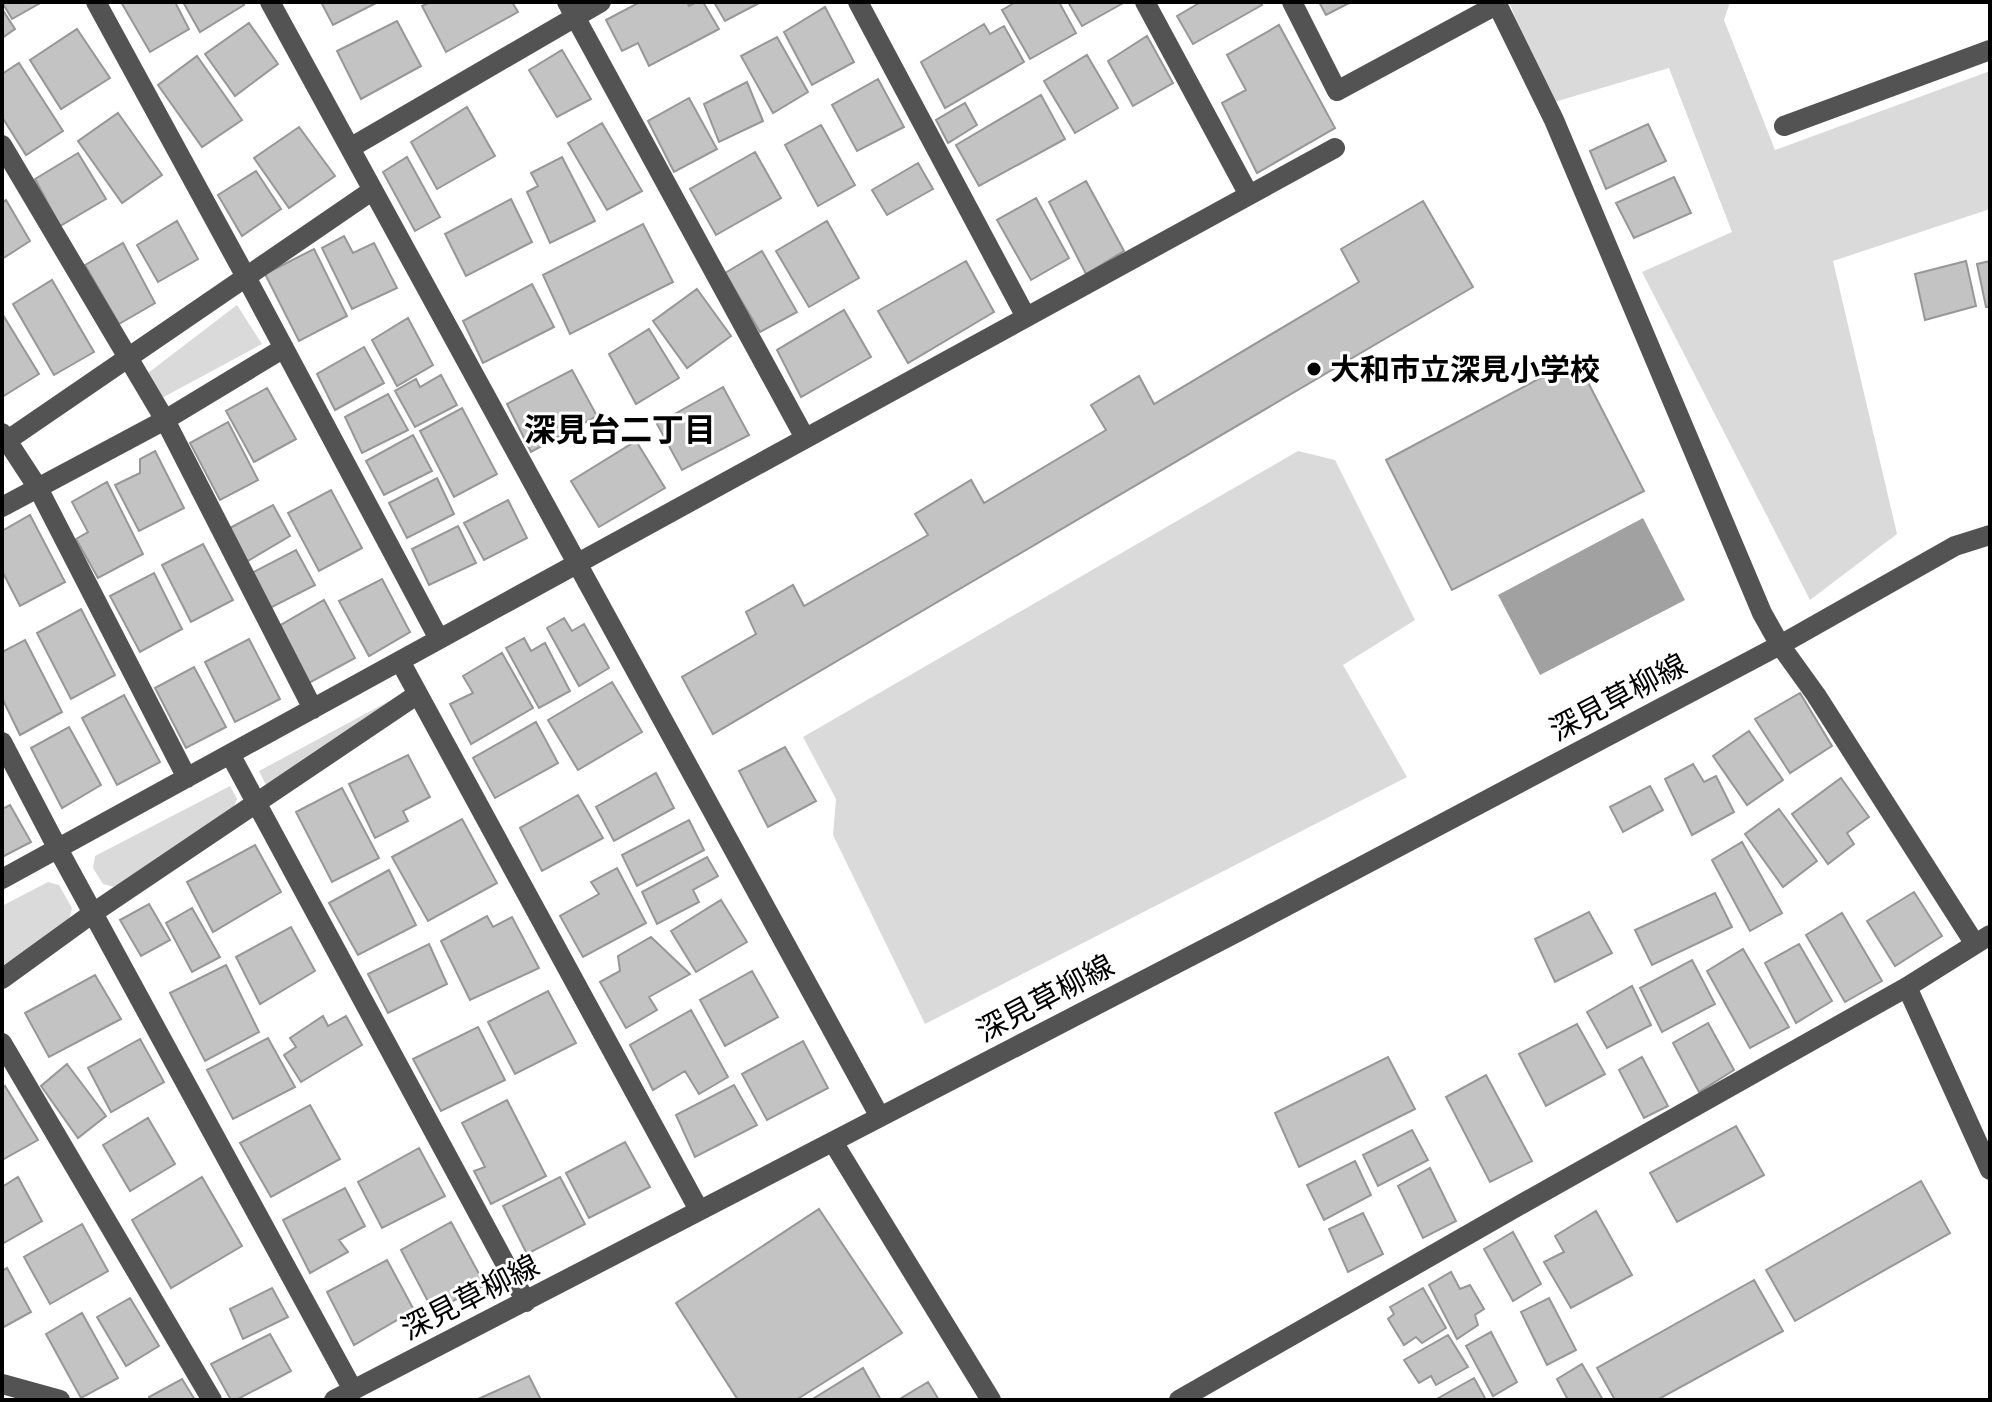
<svg xmlns="http://www.w3.org/2000/svg" width="1992" height="1402" font-family="Figtree,'Noto Sans JP',sans-serif">
  <style>
    .green { fill: #dadada }
    .water { fill: #a1a1a1 }
    .building { fill: #c3c3c3; stroke: #979797; stroke-width: 2 }
    .lines { fill: none; stroke-linecap: round; stroke-linejoin: round }
    .minor { stroke: #535353; stroke-width: 20 }
    .poi-dot { fill: #000; stroke: #fff; stroke-width: 3 }
    .labels { text-anchor: middle; dominant-baseline: central; stroke-width: 6; stroke-linejoin: round; paint-order: stroke }
    .poi-label { font-size: 30px; font-weight: bold; fill: #000; stroke: #fff; text-anchor: start }
    .street-label { font-size: 30px; fill: #000; stroke: #fff }
    .neighbourhood-label { font-size: 32px; font-weight: bold; fill: #000; stroke: #fff }
  </style>
  <rect width="100%" height="100%" fill="#fff"/>
  <path class="green" d="M1509 2H1730L1724 20 1775 150 1990 71V209L1833 261 1897 534 1810 600 1642 272 1732 232 1669 68 1551 103Z
    M237 305 262 344 160 399 148 373Z
    M1298 451 1335 460 1415 620 1343 665 1407 777 925 1024 833 835 836 799 803 737Z
    M391 700 266 785 259 771Z
    M230 786 237 799 232 812 114 887 103 884 93 868 95 856Z
    M48 882 59 885 72 908 69 920 2 966V906Z"/>
  <path class="water" d="M1643 518 1685 600 1540 675 1498 595Z"/>
  <path class="building" d="M2 2H42L12 19Z
    M121 2H175L189 29 150 52Z
    M183 2H242L244 5 200 32Z
    M321 2H378L333 25Z
    M430 2H512L518 12 446 52 422 6Z
    M640 2H687L689 6 697 2H703L719 29 649 66 638 43 622 51 606 20Z
    M714 2H761L725 21Z
    M1016 2H1059L1076 33 1030 59 1002 10Z
    M1068 2H1125L1082 26Z
    M1201 2H1260L1262 5 1193 44 1177 16Z
    M1319 2H1351L1326 15Z
    M825 7 854 62 812 85 784 32Z
    M2 9 15 29 2 38Z
    M397 21 421 66 361 99 337 51Z
    M249 23 278 64 235 96 205 54Z
    M984 24 990 34 1004 26 1024 62 945 108 921 62Z
    M1279 25 1335 128 1257 173 1222 103 1246 90 1227 55Z
    M77 29 110 78 61 109 30 60Z
    M1147 36 1173 83 1133 106 1108 61Z
    M777 37 808 92 773 113 741 56Z
    M562 50 591 99 557 117 529 70Z
    M1087 55 1118 108 1075 133 1044 81Z
    M197 56 242 120 202 147 158 85Z
    M19 63 63 131 26 155 2 117V74Z
    M878 79 904 127 857 151 832 105Z
    M747 82 763 121 719 142 704 104Z
    M1041 95 1065 139 979 186 956 145Z
    M689 98 717 149 674 172 648 121Z
    M965 103 977 125 948 143 936 120Z
    M467 107 495 156 437 189 411 142Z
    M118 113 162 175 122 203 78 141Z
    M602 123 642 191 607 210 568 143Z
    M1648 124 1666 161 1606 189 1590 151Z
    M821 125 855 185 818 206 785 145Z
    M299 127 335 176 289 208 254 158Z
    M755 152 781 198 716 235 690 189Z
    M78 153 106 199 60 226 35 179Z
    M407 157 440 217 415 231 383 172Z
    M562 157 595 221 550 243 527 192 538 186 531 173Z
    M918 163 933 189 887 215 872 190Z
    M256 171 281 209 242 236 218 195Z
    M1674 177 1691 213 1634 238 1616 203Z
    M1086 181 1124 251 1086 274 1049 202Z
    M1036 198 1069 258 1031 280 997 220Z
    M511 199 532 242 466 276 445 234Z
    M6 200 30 241 2 259V203Z
    M1423 201 1473 287 713 734 682 677 756 634 746 612 793 585 804 606 928 535 915 514 971 480 984 503 1106 430 1091 405 1139 376 1154 404 1359 282 1341 249Z
    M177 221 198 259 158 282 137 245Z
    M827 221 859 278 809 307 776 251Z
    M643 224 673 282 570 334 543 275Z
    M344 236 353 253 374 243 397 288 352 309 322 248Z
    M123 243 155 303 119 324 85 265Z
    M314 249 347 316 299 341 265 274Z
    M314 249 347 316 299 341 265 274Z
    M762 251 797 312 760 332 725 273Z
    M966 261 994 312 908 363 878 311Z
    M1966 261 1976 306 1925 320 1915 274Z
    M1990 261V307H1986L1977 264Z
    M52 280 94 352 54 375 13 304Z
    M532 284 554 327 483 363 463 321Z
    M697 289 731 336 687 368 653 321Z
    M844 310 871 357 801 397 777 350Z
    M3 315 39 374 2 397V316Z
    M408 318 433 365 397 386 372 340Z
    M649 329 679 378 636 404 609 354Z
    M364 347 384 383 335 410 317 374Z
    M1576 359 1644 491 1452 590 1386 460Z
    M572 370 597 416 531 452 507 404Z
    M441 375 457 405 415 427 395 391 416 379 420 387Z
    M723 387 749 435 682 470 657 424Z
    M267 388 296 439 254 462 226 411Z
    M388 394 408 430 362 453 345 417Z
    M462 408 497 474 454 497 420 431Z
    M228 422 258 480 220 500 190 443Z
    M413 435 432 471 384 495 366 461Z
    M636 441 665 488 599 527 571 481Z
    M155 451 184 508 139 531 115 485 140 473V459Z
    M437 478 454 514 407 538 389 503Z
    M107 482 143 554 98 578 76 539 88 532 72 502Z
    M331 490 362 548 319 571 288 513Z
    M508 500 527 538 484 560 464 523Z
    M273 505 290 536 246 562 228 529Z
    M30 515 65 582 20 606 2 571V531Z
    M458 526 476 563 429 585 412 549Z
    M203 544 233 600 191 622 162 565Z
    M296 550 315 585 270 608 250 574Z
    M154 573 182 629 140 652 110 596Z
    M382 579 410 632 369 656 339 601Z
    M324 600 355 658 309 683 279 626Z
    M81 609 115 675 71 699 37 633Z
    M564 618 572 631 584 624 609 668 579 686 547 628Z
    M524 638 531 651 545 643 570 691 539 708 506 648Z
    M249 639 280 699 235 722 205 662Z
    M25 640 62 712 20 735 2 698V652Z
    M502 653 533 708 471 744 450 704 473 693 463 676Z
    M194 667 226 727 186 748 155 688Z
    M612 682 642 732 578 770 548 720Z
    M1800 693 1832 746 1790 773 1755 719Z
    M124 695 160 762 117 785 82 718Z
    M536 722 558 763 495 798 473 758Z
    M69 727 101 785 62 808 31 748Z
    M1749 731 1783 780 1747 805 1713 756Z
    M785 747 816 801 768 827 739 771Z
    M408 755 430 797 403 811 408 821 375 838 349 784Z
    M1693 764 1704 782 1716 776 1734 812 1692 835 1665 779Z
    M656 773 674 808 614 841 596 807Z
    M1841 778 1869 817 1847 833 1854 844 1828 864 1792 814Z
    M1650 786 1663 810 1623 832 1610 807Z
    M342 788 379 858 332 882 296 812Z
    M578 795 603 838 542 871 520 828Z
    M10 805 31 842 2 857V809Z
    M1779 809 1817 861 1783 887 1745 834Z
    M462 819 497 883 428 921 392 857Z
    M689 820 704 850 637 886 622 855Z
    M1742 842 1782 913 1750 931 1712 860Z
    M255 845 281 892 213 932 187 882Z
    M707 857 718 876 693 890 699 902 657 924 642 892Z
    M617 868 646 923 583 957 560 916 599 894 591 882Z
    M389 870 416 925 358 955 329 903Z
    M1914 892 1942 936 1895 966 1867 921Z
    M1715 893 1732 927 1652 965 1635 930Z
    M721 900 747 942 696 972 671 931Z
    M149 904 170 940 141 956 120 920Z
    M192 908 220 957 192 972 166 923Z
    M1589 912 1612 953 1555 982 1535 939Z
    M1842 913 1882 981 1845 1002 1806 935Z
    M487 916 493 927 512 917 539 968 470 1000 441 941Z
    M291 927 315 971 260 1004 236 957Z
    M651 937 690 974 649 997 657 1010 626 1028 600 982 620 971 618 956Z
    M429 944 447 984 388 1013 368 974Z
    M1799 944 1832 1001 1796 1023 1765 963Z
    M1743 949 1789 1027 1750 1048 1707 971Z
    M1692 960 1715 1004 1662 1032 1640 988Z
    M226 965 259 1032 205 1061 170 993Z
    M752 971 778 1017 725 1046 700 1000Z
    M95 975 121 1019 49 1057 25 1013Z
    M1632 986 1651 1025 1607 1048 1587 1012Z
    M548 991 576 1043 515 1074 488 1022Z
    M691 1010 728 1077 699 1094 685 1071 653 1090 630 1045Z
    M323 1016 328 1026 346 1016 362 1045 301 1082 284 1055 296 1047 290 1038Z
    M1708 1023 1734 1070 1699 1092 1673 1043Z
    M1577 1024 1605 1074 1546 1106 1519 1054Z
    M478 1027 505 1080 441 1111 413 1059Z
    M268 1038 295 1087 233 1119 207 1070Z
    M140 1039 164 1082 111 1112 88 1068Z
    M803 1041 828 1088 767 1120 742 1074Z
    M1388 1057 1415 1109 1299 1167 1275 1113Z
    M1642 1057 1668 1106 1644 1118 1619 1070Z
    M67 1064 106 1116 78 1138 41 1086Z
    M1486 1075 1532 1161 1490 1182 1446 1097Z
    M734 1085 757 1125 695 1157 676 1115Z
    M5 1086 38 1140 2 1160V1088Z
    M507 1100 546 1176 491 1204 474 1171 485 1167 462 1123Z
    M310 1105 340 1159 271 1197 240 1143Z
    M148 1118 175 1164 130 1191 103 1145Z
    M1736 1126 1764 1175 1677 1222 1650 1173Z
    M1412 1130 1428 1160 1378 1186 1363 1155Z
    M625 1142 650 1187 589 1218 566 1173Z
    M419 1148 445 1196 382 1228 358 1182Z
    M1355 1161 1371 1195 1324 1220 1307 1185Z
    M1430 1168 1456 1221 1423 1238 1398 1186Z
    M18 1177 42 1221 2 1244V1187Z
    M202 1177 242 1246 171 1288 132 1220Z
    M560 1177 585 1224 527 1254 503 1206Z
    M1921 1181 1950 1233 1795 1321 1766 1270Z
    M345 1188 365 1226 339 1240 348 1252 310 1273 283 1220Z
    M819 1209 902 1333 796 1400H738L676 1303Z
    M1596 1211 1632 1275 1571 1308 1544 1262 1564 1252 1555 1236Z
    M1363 1213 1383 1254 1348 1272 1329 1229Z
    M451 1222 485 1285 433 1311 401 1250Z
    M82 1224 108 1271 50 1304 24 1257Z
    M1513 1232 1541 1284 1513 1301 1484 1249Z
    M387 1260 414 1310 354 1345 327 1292Z
    M7 1268 31 1312 2 1328V1271Z
    M1451 1272 1460 1289 1470 1285 1484 1309 1475 1315 1478 1325 1457 1339 1429 1285Z
    M1754 1280 1783 1331 1657 1400H1615L1597 1368Z
    M272 1288 288 1317 243 1339 230 1309Z
    M1423 1288 1446 1328 1422 1343 1416 1337 1404 1345 1388 1319 1394 1314 1390 1307Z
    M130 1298 159 1346 126 1366 97 1317Z
    M1549 1298 1576 1350 1547 1365 1521 1312Z
    M82 1313 118 1378 81 1398 46 1334Z
    M1491 1332 1517 1382 1493 1396 1466 1346Z
    M270 1334 291 1371 236 1400H231L211 1364Z
    M1448 1335 1468 1367 1436 1385 1431 1376 1419 1383 1404 1360Z
    M1582 1364 1603 1400H1568L1557 1379Z
    M863 1368 881 1400H811Z
    M529 1376 541 1400H476Z
    M1474 1378 1486 1400H1435Z
    M182 1379 195 1400H150L149 1397Z
    M928 1382 939 1400H898Z"/>
  <g class="lines">
    <path class="minor" d="M96 2 246 277 439 639
      M270 2 880 1117
      M567 2 805 438
      M858 2 1026 317
      M1145 2 1249 195
      M1292 2 1337 91 1498 4
      M1496 2 1554 120 1762 613 1780 645 1816 695 1975 944
      M1784 126 1990 50
      M2 145 165 420 313 709
      M350 148 601 2
      M2 433 38 488 187 778
      M2 444 373 190
      M2 507 165 420 284 348
      M400 661 699 1210
      M2 742 58 849 353 1390
      M230 754 526 1302
      M2 879 1335 148
      M2 979 93 913 418 694
      M1907 987 1990 1170
      M2 1043 212 1400
      M833 1142 991 1400
      M2 1384 60 1400
      M334 1400 1243 929 1780 645 1955 546 1990 535
      M1179 1400 1527 1201 1907 987 1990 935"/>
  </g>
  <circle class="poi-dot" cx="1314" cy="369" r="8"/>
  <g class="labels">
    <g class="poi-label">
      <text x="1330" y="369">大和市立深見小学校</text>
    </g>
    <g class="street-label">
      <text transform="translate(1618 697) rotate(-28)">深見草柳線</text>
      <text transform="translate(1045 998) rotate(-28)">深見草柳線</text>
      <text transform="translate(470 1297) rotate(-27)">深見草柳線</text>
    </g>
    <g class="neighbourhood-label">
      <text x="620" y="430">深見台二丁目</text>
    </g>
  </g>
  <rect width="1992" height="1402" fill="none" stroke="#000000" stroke-width="8"/>
</svg>
